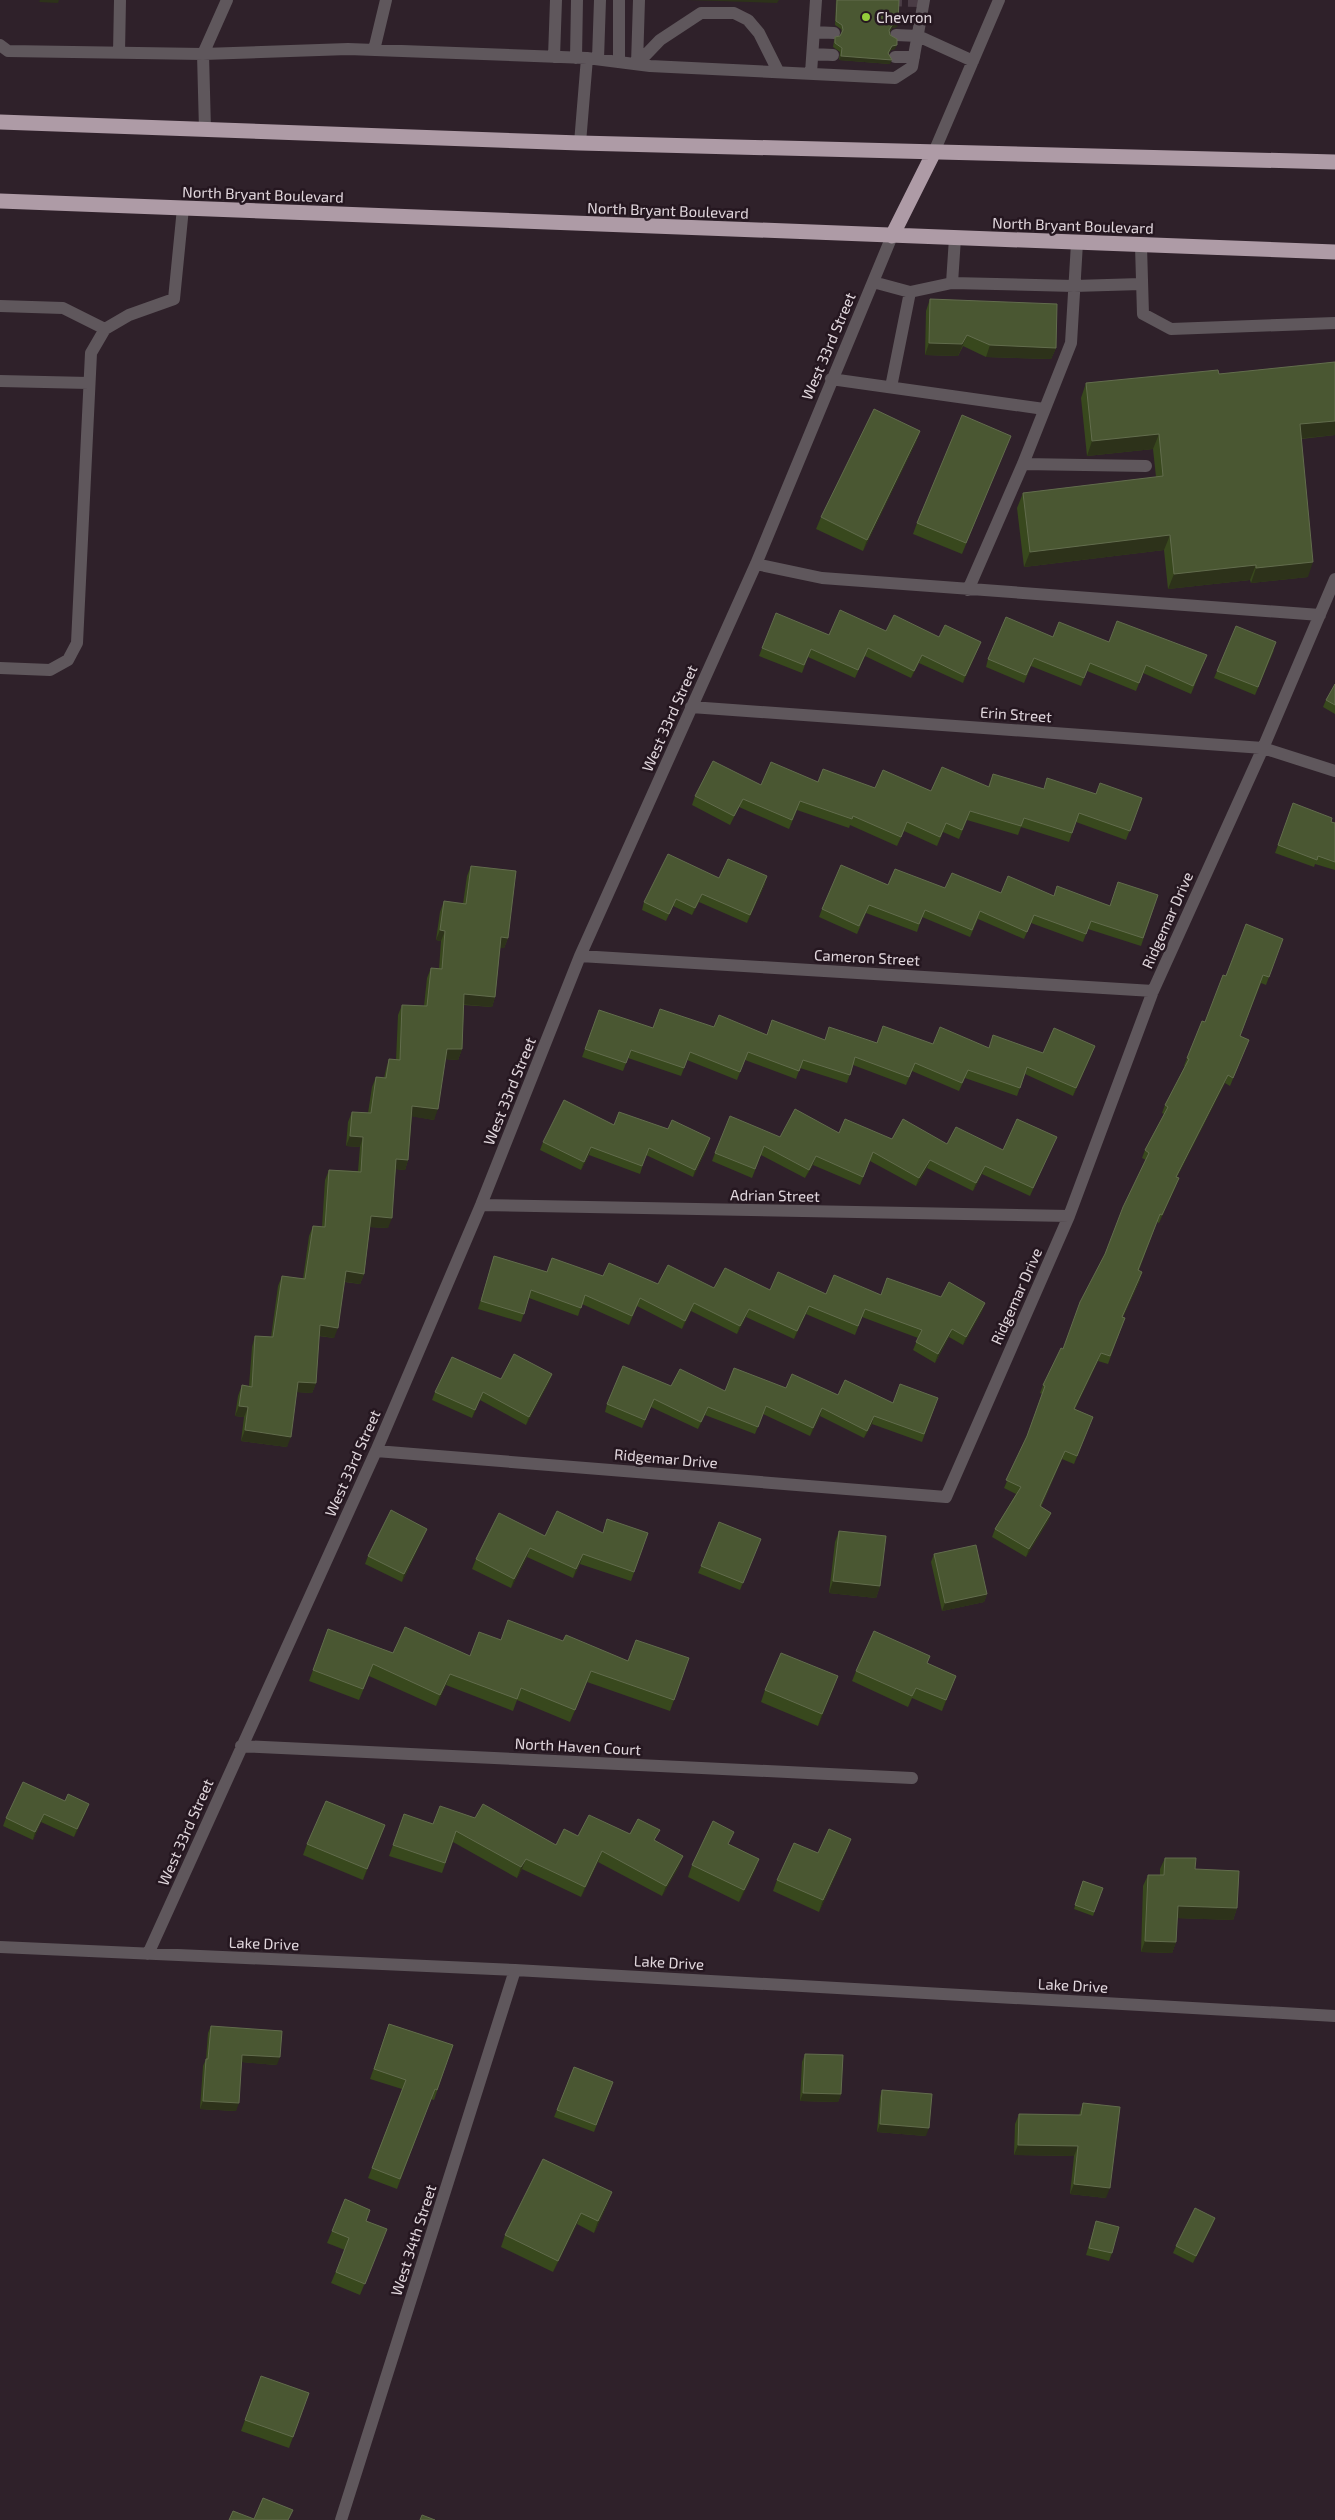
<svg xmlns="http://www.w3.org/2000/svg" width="1335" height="2520" font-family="'Exo 2',sans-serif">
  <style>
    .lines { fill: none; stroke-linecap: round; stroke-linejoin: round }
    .minor-tunnel { stroke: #4a3c45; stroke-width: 12; stroke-dasharray: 12 6; stroke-linecap: butt }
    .minor { stroke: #5f575c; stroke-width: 12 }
    .highway { stroke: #ae9ba6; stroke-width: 15 }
    .wall { fill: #38481d }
    .shaded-wall { fill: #2d321a }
    .building { fill: #4a5732; stroke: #626c4d }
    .poi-dot { fill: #94cc3b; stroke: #251720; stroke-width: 2 }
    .labels { text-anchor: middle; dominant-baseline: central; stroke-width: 5; stroke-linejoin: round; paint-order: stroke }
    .poi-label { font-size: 15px; fill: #e2d8de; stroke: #251720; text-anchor: start }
    .street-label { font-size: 15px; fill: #e2d8de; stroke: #251720 }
  </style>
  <rect width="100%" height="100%" fill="#2f212a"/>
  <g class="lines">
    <path class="minor-tunnel" d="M872 0 923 1"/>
    <path class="minor" d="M814 32 834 33
      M896 35 918 36 973 61
      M0 45 8 51 203 54 348 49 587 58 580 143
      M374 50 386 0
      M119 53 120 0
      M813 54 833 55
      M554 57 556 0
      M895 57H914
      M576 58 577 0
      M587 58 650 66 895 78 912 67 924 0
      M598 59 600 0
      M619 62V0
      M637 64 660 40 701 13H734L748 20 759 33 778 71
      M637 64 639 0
      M811 73 816 0
      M205 130 203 54 227 0
      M934 152 999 0
      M1141 246 1143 314 1171 329 1335 323
      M873 282 910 292 952 283 1074 286 1141 284
      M952 283 955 238
      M0 306 63 308 105 329
      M831 379 1044 409
      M0 381 89 383
      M891 387 910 292
      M1023 464 1146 466
      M756 564 822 578 1320 615
      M968 590 1023 464 1071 343 1077 243
      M0 668 50 670 68 660 77 643 91 353 105 329 129 315 174 299 183 208
      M691 707 1263 748 1335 771
      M580 956 1153 991
      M481 1205 1069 1216
      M376 1451 946 1497 1069 1216 1153 991 1263 748 1335 579
      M241 1746 912 1778
      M0 1947 515 1970 1335 2016
      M148 1954 376 1451 481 1205 580 956 756 564 892 236
      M341 2520 515 1970"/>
    <path class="highway" d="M0 122 580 143 1335 162
      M0 201 1335 252
      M892 236 934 152"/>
  </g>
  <path class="wall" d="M836 0H899L898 23 897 27 892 28 890 32 895 49 891 50 889 53 890 64 839 60 840 52 833 47 834 41 835 37 840 36 842 33 841 29 835 25Z
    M930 299 1056 348 1051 359 986 357 963 346 958 356 925 355 926 311Z
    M1335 362V435L1301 439 1308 577 1251 583 1250 580 1168 589 1164 550 1024 567 1017 508 1023 493 1156 477 1153 449 1087 456 1081 398 1086 383 1219 374Z
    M920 431 916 442 863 551 816 529 821 517Z
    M1006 447 962 554 913 534 917 523Z
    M886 631 939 637 978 649 963 683 919 663 911 678 865 656 855 678 808 657 802 673 759 656 762 648 829 635Z
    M1053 637 1109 642 1207 655 1191 694 1143 673 1136 691 1087 671 1081 686 1031 666 1024 683 986 667 988 659Z
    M1274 650 1255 695 1214 678 1217 671Z
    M1335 684V714L1323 707 1326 700Z
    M993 774 1043 789 1142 798 1126 840 1076 822 1069 842 1021 827 1018 835 967 820 959 839 943 832 937 846 904 831 897 846 850 825 849 828 797 810 789 829 739 807 730 825 692 805 695 796 761 785 818 782 875 788 931 791 988 787Z
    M1293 803 1335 823V870L1315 864 1314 867 1275 853Z
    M471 866 508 938 504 948H500L495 997 492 1007 464 1005 462 1049 458 1060 445 1059 434 1120 412 1116 408 1160 405 1170 396 1169 388 1228 370 1227 364 1274 360 1284 345 1282 334 1338 319 1336 316 1383 312 1393 297 1392 287 1447 241 1441 244 1417 235 1416 238 1396 242 1385 249 1386 252 1347 255 1336 271 1337 278 1286 282 1276 303 1279 309 1236 313 1226 322 1227 325 1180 329 1170 358 1171 360 1147 346 1146 348 1122 352 1112 368 1113 372 1087 376 1077 384 1078 386 1069 389 1059 396 1060 398 1015 402 1005 424 1006 427 978 431 968 439 969 441 941 436 940 440 912 444 901 463 904 467 876Z
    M719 878 765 884 747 923 699 902 692 915 673 906 666 921 642 910 644 902Z
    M888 885 945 888 1001 893 1054 896 1110 905 1158 895 1141 946 1088 929 1083 942 1031 923 1024 939 978 919 970 937 922 917 917 932 866 913 857 934 819 917 822 909Z
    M1283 939 1266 985 1261 983 1240 1036 1249 1040 1230 1086 1225 1083 1177 1177 1179 1178 1176 1186 1159 1223 1157 1222 1139 1270 1140 1280 1123 1317 1125 1318 1108 1364 1098 1361 1075 1409 1093 1417 1074 1464 1062 1459 1041 1507 1051 1513 1048 1521 1026 1557 992 1537 995 1529 1016 1494 1004 1488 1027 1436 1042 1394 1040 1393 1043 1385 1063 1349 1146 1160 1142 1158 1145 1150 1164 1114 1162 1113 1165 1105 1185 1066H1184L1187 1058 1205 1022 1226 976Z
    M599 1010 653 1028 714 1027 767 1035 824 1040 877 1043 933 1044 988 1048 1043 1053 1092 1054 1073 1096 1025 1074 1017 1096 965 1078 959 1091 912 1071 906 1085 853 1065 847 1083 800 1068 796 1079 745 1060 737 1080 687 1060 681 1076 628 1058 623 1071 582 1057Z
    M668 1129 710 1138 708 1146 693 1177 646 1155 640 1174 589 1155 581 1170 540 1150 543 1142Z
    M839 1133 892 1139 947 1144 1003 1150 1053 1145 1030 1196 982 1174 973 1191 927 1168 916 1186 870 1161 860 1185 813 1165 805 1178 761 1155 752 1178 712 1161 715 1153 780 1137Z
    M494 1256 547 1272 603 1276 658 1284 714 1288 770 1290 826 1294 881 1295 941 1297 985 1303 982 1311 963 1345 949 1337 935 1363 913 1350 918 1338 862 1317 855 1335 806 1314 794 1339 746 1317 737 1334 691 1311 682 1329 637 1306 629 1325 582 1304 578 1316 529 1298 521 1322 478 1309Z
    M552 1374 549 1382 526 1425 480 1400 472 1418 432 1400 435 1392 501 1379Z
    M671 1386 725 1391 786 1388 838 1395 893 1403 938 1398 922 1442 872 1424 864 1438 820 1416 810 1436 763 1414 755 1434 705 1415 698 1429 651 1407 642 1428 605 1412 607 1404Z
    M427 1529 424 1536 402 1582 365 1564 368 1556Z
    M839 1531 880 1586 876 1598 829 1593 835 1542Z
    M602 1533H648L631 1581 580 1564 573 1578 527 1557 511 1588 472 1569 476 1559 545 1536Z
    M758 1546 740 1590 698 1573 701 1566Z
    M934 1554 987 1594 984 1602 942 1611 931 1562Z
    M328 1629 393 1653 470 1656 501 1640 563 1641 628 1661 689 1658 670 1711 587 1682 570 1722 517 1700 513 1711 446 1685 436 1706 369 1676 359 1700 309 1681Z
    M930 1656 927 1663 956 1676 942 1711 912 1698 908 1707 852 1681 856 1671Z
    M838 1676 818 1726 761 1702 765 1690Z
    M65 1801 86 1812 74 1837 41 1822 33 1840 3 1826 6 1818Z
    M404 1814 433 1824 556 1845 578 1836 630 1834 656 1841 679 1866 662 1896 598 1862 581 1897 522 1869 517 1878 453 1842 442 1873 389 1856Z
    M385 1825 363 1880 303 1855 307 1844Z
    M851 1839 847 1850 819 1912 773 1891 777 1880 818 1853Z
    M729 1844 759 1859 755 1870 739 1902 688 1877 692 1865Z
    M1165 1858 1195 1869 1237 1908 1233 1920 1177 1918 1176 1942 1172 1953 1141 1952 1143 1886 1148 1875H1160V1869Z
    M1083 1881 1103 1888 1093 1916 1074 1909Z
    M389 2024 453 2045 434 2100 431 2099 397 2189 368 2178 402 2089 370 2079Z
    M211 2026 277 2065 242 2062 236 2111 200 2109 203 2066 206 2059 208 2033Z
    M805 2054 841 2094 838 2102 800 2101 802 2062Z
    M574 2067 613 2082 594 2132 554 2117Z
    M882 2090 926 2136 877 2132 880 2097Z
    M1083 2103 1106 2198 1070 2194 1074 2156 1014 2155 1015 2124 1019 2114 1079 2115Z
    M608 2203 594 2233 577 2224 553 2272 501 2247 505 2235Z
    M370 2210 366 2221 387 2229 360 2295 331 2283 345 2250 327 2243 332 2231Z
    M1215 2218 1212 2226 1193 2263 1173 2253 1176 2246Z
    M1096 2221 1112 2253 1109 2261 1086 2255Z
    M261 2376 309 2393 289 2448 241 2431Z"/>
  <path class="shaded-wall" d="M40 0H59L58 3 39 2Z
    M687 0H779L777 3Z
    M898 23 897 27 892 28 888 34 893 24Z
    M897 45 895 49 891 50 887 57 892 46Z
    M841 56 892 60 890 64 839 60Z
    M967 335 958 356 925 355 929 343Z
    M990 345 1056 348 1051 359 986 357Z
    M1335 421V435L1295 439 1300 424Z
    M920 431 916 442 863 551 867 540Z
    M1159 434 1153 449 1087 456 1092 441Z
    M1170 535 1164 550 1024 567 1030 552Z
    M1313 562 1308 577 1251 583 1256 568Z
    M1256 565 1250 580 1168 589 1174 574Z
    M981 642 978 649 963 683 965 676Z
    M922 655 919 663 911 678 914 671Z
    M767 876 765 884 747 923 750 915Z
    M702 894 699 902 692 915 695 908Z
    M440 930 445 931 441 941 436 940Z
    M501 937 508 938 504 948H498Z
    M464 994 495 997 492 1007 461 1004Z
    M1095 1046 1092 1054 1073 1096 1076 1088Z
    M447 1049H462L458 1060 443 1059Z
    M1228 1075 1225 1083 1173 1185 1176 1177Z
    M412 1106 438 1109 434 1120 409 1116Z
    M350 1136 363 1137 360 1147 346 1146Z
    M710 1138 708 1146 693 1177 695 1170Z
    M591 1147 589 1155 581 1170 584 1162Z
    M816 1156 813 1165 805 1178Z
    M396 1159 408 1160 405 1170 393 1169Z
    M930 1160 927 1168 916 1186 919 1178Z
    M985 1166 982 1174 973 1191 976 1183Z
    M1179 1178 1176 1186 1159 1223 1162 1215Z
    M371 1216 392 1218 388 1228 368 1227Z
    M346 1271 364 1274 360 1284 342 1281Z
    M1142 1272 1140 1280 1119 1325 1122 1317Z
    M694 1303 691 1311 682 1329 685 1321Z
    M985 1303 982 1311 963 1345 966 1337Z
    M809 1306 806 1314 794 1339 797 1331Z
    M749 1309 746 1317 737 1334 740 1326Z
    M320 1325 338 1328 334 1338 316 1335Z
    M952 1329 949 1337 935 1363 938 1354Z
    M1101 1353 1098 1361 1071 1417 1074 1409Z
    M552 1374 549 1382 526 1425 529 1417Z
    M298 1382 316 1383 312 1393 295 1392Z
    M483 1392 480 1400 472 1418 475 1410Z
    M239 1406 248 1407 244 1417 235 1416Z
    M708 1407 705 1415 698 1429 701 1422Z
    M822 1408 820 1416 810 1436 813 1428Z
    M874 1416 872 1424 864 1438 867 1431Z
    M245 1430 291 1437 287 1447 241 1441Z
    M1065 1451 1062 1459 1037 1514 1040 1506Z
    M1051 1513 1048 1521 1026 1557 1029 1549Z
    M427 1529 424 1536 402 1582 404 1574Z
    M530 1548 527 1557 511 1588 514 1579Z
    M583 1554 580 1564 573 1578 576 1569Z
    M833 1581 880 1586 876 1598 829 1593Z
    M987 1594 984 1602 942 1611 945 1603Z
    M591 1671 587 1682 570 1722 575 1710Z
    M450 1674 446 1685 436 1706 440 1695Z
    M838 1676 834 1688 818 1726 822 1714Z
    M956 1676 952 1687 942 1711 946 1700Z
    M89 1804 86 1812 74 1837 77 1829Z
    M44 1814 41 1822 33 1840 35 1832Z
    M385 1825 381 1837 363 1880 367 1869Z
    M851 1839 847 1850 819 1912 823 1900Z
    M602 1851 598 1862 581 1897 585 1887Z
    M683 1856 679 1866 662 1896 666 1886Z
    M526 1859 522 1869 517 1878 521 1867Z
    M759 1859 755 1870 739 1902 744 1890Z
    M1178 1906 1237 1908 1233 1920 1174 1918Z
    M1145 1941 1176 1942 1172 1953 1141 1952Z
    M242 2055 280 2057 277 2065 240 2062Z
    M803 2093 841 2094 838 2102 800 2101Z
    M203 2101 239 2103 236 2111 200 2109Z
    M880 2124 929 2128 926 2136 877 2132Z
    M1018 2145 1078 2146 1074 2156 1014 2155Z
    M1074 2184 1110 2188 1106 2198 1070 2194Z
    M612 2192 608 2203 594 2233 598 2221Z
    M581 2213 577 2224 553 2272 558 2261Z
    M1215 2218 1212 2226 1193 2263 1196 2256Z"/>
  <path class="building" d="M837 0H899L898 23 893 24 889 30 890 35 897 39V45L892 46 888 53 892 60 841 56 842 48 835 43V37L840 36 843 30 842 25 836 21Z
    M930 299 1057 304 1056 348 990 345 967 335 962 344 929 343Z
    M1335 362V421L1300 424 1313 562 1256 568V565L1174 574 1170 535 1030 552 1023 493 1163 476 1159 434 1092 441 1086 383 1218 370 1219 374Z
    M874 409 920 431 867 540 821 517Z
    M962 415 1011 436 966 543 917 523Z
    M840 610 886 631 894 615 939 637 945 625 981 642 965 676 922 655 914 671 868 648 858 670 811 649 804 665 762 648 776 613 829 635Z
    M1006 617 1053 637 1059 622 1109 642 1117 621 1207 655 1193 686 1146 665 1139 683 1090 663 1084 678 1034 658 1026 675 988 659Z
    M1236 626 1276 642 1258 687 1217 671Z
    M1335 684V705L1326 700Z
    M713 761 761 785 771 762 818 782 823 769 875 788 883 770 931 791 942 767 989 787 993 774 1044 789 1047 778 1096 794 1100 783 1142 798 1130 831 1079 813 1072 833 1024 818 1021 826 970 811 962 830 946 823 940 837 907 822 901 837 853 816 852 819 800 801 792 820 743 799 734 816 695 796Z
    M1293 803 1332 818 1331 822 1335 823V862L1318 856 1317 860 1278 845Z
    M668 854 719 878 728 859 767 876 750 915 702 894 695 908 676 899 669 914 644 902Z
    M841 865 888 885 895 869 945 888 952 873 1001 893 1008 876 1054 896 1057 886 1110 906 1118 882 1158 895 1143 938 1091 921 1086 934 1034 915 1027 932 980 911 972 930 925 910 919 924 869 905 859 926 822 909Z
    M471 866 516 871 508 938 501 937 495 997 464 994 462 1049H447L438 1109 412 1106 408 1160 396 1159 392 1218 371 1216 364 1274 346 1271 338 1328 320 1325 316 1383 298 1382 291 1437 245 1430 248 1407 239 1406 242 1385 252 1387 255 1336 273 1337 282 1276 305 1279 313 1226 325 1227 329 1170 361 1172 363 1137 350 1136 352 1112 371 1113 376 1077 386 1078 389 1059 400 1060 402 1005 427 1006 431 968 442 969 445 931 440 930 444 901 466 904Z
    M1246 924 1283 939 1269 977 1263 975 1240 1036 1249 1040 1233 1078 1228 1075 1176 1177 1179 1178 1162 1215 1160 1214 1138 1270 1142 1272 1122 1317 1125 1318 1110 1356 1101 1353 1074 1409 1093 1417 1077 1456 1065 1451 1040 1506 1051 1513 1029 1549 995 1529 1021 1487 1006 1480 1027 1436 1045 1386 1043 1385 1061 1348 1063 1349 1080 1302 1105 1254 1123 1207 1149 1153 1145 1150 1168 1107 1165 1105 1189 1059 1187 1058 1202 1021 1205 1022 1223 975 1226 976Z
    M660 1009 714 1027 719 1015 767 1035 772 1020 825 1040 829 1027 877 1043 883 1026 933 1044 940 1027 989 1048 993 1035 1043 1053 1054 1028 1095 1046 1076 1088 1027 1067 1020 1088 968 1070 962 1083 915 1063 909 1077 855 1057 850 1075 803 1060 799 1071 748 1052 740 1072 690 1052 684 1068 631 1050 626 1063 585 1049 599 1010 653 1028Z
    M564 1100 614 1125 619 1112 668 1129 672 1120 710 1138 695 1170 649 1148 642 1166 591 1147 584 1162 543 1142Z
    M795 1109 839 1133 845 1119 892 1139 903 1119 947 1144 956 1127 1003 1150 1017 1119 1057 1137 1033 1188 985 1166 976 1183 930 1160 919 1178 873 1152 863 1177 816 1156 809 1170 764 1146 755 1169 715 1153 730 1116 780 1137Z
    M494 1256 547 1272 552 1258 603 1276 609 1263 658 1284 668 1265 714 1288 725 1268 770 1290 778 1272 826 1294 834 1275 881 1295 887 1278 941 1297 949 1282 985 1303 966 1337 952 1329 938 1354 916 1342 922 1330 865 1309 858 1326 809 1306 797 1331 749 1309 740 1326 694 1303 685 1321 640 1298 632 1316 585 1295 581 1308 531 1290 524 1314 481 1301Z
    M514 1354 552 1374 529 1417 483 1392 475 1410 435 1392 452 1357 501 1379Z
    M623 1366 671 1386 680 1369 725 1391 734 1368 786 1388 792 1374 838 1395 845 1380 893 1403 900 1384 938 1398 924 1434 874 1416 867 1431 822 1408 813 1428 766 1406 758 1427 708 1407 701 1422 654 1399 645 1420 607 1404Z
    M391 1510 427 1529 404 1574 368 1556Z
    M557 1511 603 1533 607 1519 648 1533 634 1572 583 1554 576 1569 530 1548 514 1579 476 1559 499 1513 545 1536Z
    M719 1522 761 1539 743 1583 701 1566Z
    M839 1531 886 1536 880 1586 833 1581Z
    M976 1545 987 1594 945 1603 934 1554Z
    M508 1620 563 1641 566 1635 628 1661 636 1640 689 1658 674 1700 591 1671 575 1710 521 1688 517 1699 450 1674 440 1695 373 1664 363 1689 313 1670 328 1629 393 1653 405 1627 470 1656 479 1632 501 1640Z
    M874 1631 930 1656 927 1663 956 1676 946 1700 916 1688 912 1696 856 1671Z
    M781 1653 838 1676 822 1714 765 1690Z
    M23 1782 65 1801 68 1794 89 1804 77 1829 44 1814 35 1832 6 1818Z
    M326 1801 385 1825 367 1869 307 1844Z
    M483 1804 556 1845 564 1829 578 1836 589 1815 630 1834 638 1819 660 1830 654 1840 683 1856 666 1886 602 1851 585 1887 526 1859 521 1867 456 1831 445 1863 393 1845 404 1814 433 1824 440 1806 475 1818Z
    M713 1821 734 1832 728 1844 759 1859 744 1890 692 1865Z
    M829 1829 851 1839 823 1900 777 1880 794 1843 818 1853Z
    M1165 1858H1196L1195 1869 1239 1871 1237 1908 1178 1906 1176 1942 1145 1941 1148 1875H1164Z
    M1083 1881 1103 1888 1094 1912 1075 1905Z
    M389 2024 453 2045 437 2090 435 2089 400 2179 372 2168 406 2080 374 2069Z
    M211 2026 282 2031 280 2057 242 2055 239 2103 203 2101 206 2059H208Z
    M805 2054 843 2055 841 2094 803 2093Z
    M574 2067 613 2082 596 2125 557 2110Z
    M882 2090 932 2094 929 2128 880 2124Z
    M1083 2103 1120 2107 1110 2188 1074 2184 1078 2146 1018 2145 1019 2114 1081 2115Z
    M543 2159 612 2192 598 2221 581 2213 558 2261 505 2235Z
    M345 2199 370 2210 366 2221 387 2229 365 2284 336 2272 349 2238 332 2231Z
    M1195 2208 1215 2218 1196 2256 1176 2246Z
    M1096 2221 1119 2227 1112 2253 1089 2248Z
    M261 2376 309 2393 293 2437 245 2420Z
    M263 2498 293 2510 288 2520H229L233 2511 254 2519Z
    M422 2515 435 2520H420Z"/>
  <circle class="poi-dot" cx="866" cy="17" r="5"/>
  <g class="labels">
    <g class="poi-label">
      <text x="876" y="17">Chevron</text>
    </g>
    <g class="street-label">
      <text transform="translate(263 194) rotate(2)">North Bryant Boulevard</text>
      <text transform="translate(668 210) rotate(2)">North Bryant Boulevard</text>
      <text transform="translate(1073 225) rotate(2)">North Bryant Boulevard</text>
      <text transform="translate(828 346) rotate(-67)">West 33rd Street</text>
      <text transform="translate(1016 714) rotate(4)">Erin Street</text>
      <text transform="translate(669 718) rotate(-66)">West 33rd Street</text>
      <text transform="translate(1167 920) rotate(-66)">Ridgemar Drive</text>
      <text transform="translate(867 957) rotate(3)">Cameron Street</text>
      <text transform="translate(509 1091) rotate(-68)">West 33rd Street</text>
      <text transform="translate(775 1195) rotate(1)">Adrian Street</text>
      <text transform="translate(1016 1296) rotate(-66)">Ridgemar Drive</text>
      <text transform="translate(666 1458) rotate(5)">Ridgemar Drive</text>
      <text transform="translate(352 1463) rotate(-66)">West 33rd Street</text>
      <text transform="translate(578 1746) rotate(3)">North Haven Court</text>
      <text transform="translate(185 1832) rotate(-66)">West 33rd Street</text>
      <text transform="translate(264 1943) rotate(2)">Lake Drive</text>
      <text transform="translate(669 1962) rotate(3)">Lake Drive</text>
      <text transform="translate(1073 1985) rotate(3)">Lake Drive</text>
      <text transform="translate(413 2240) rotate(-72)">West 34th Street</text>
    </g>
  </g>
</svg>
